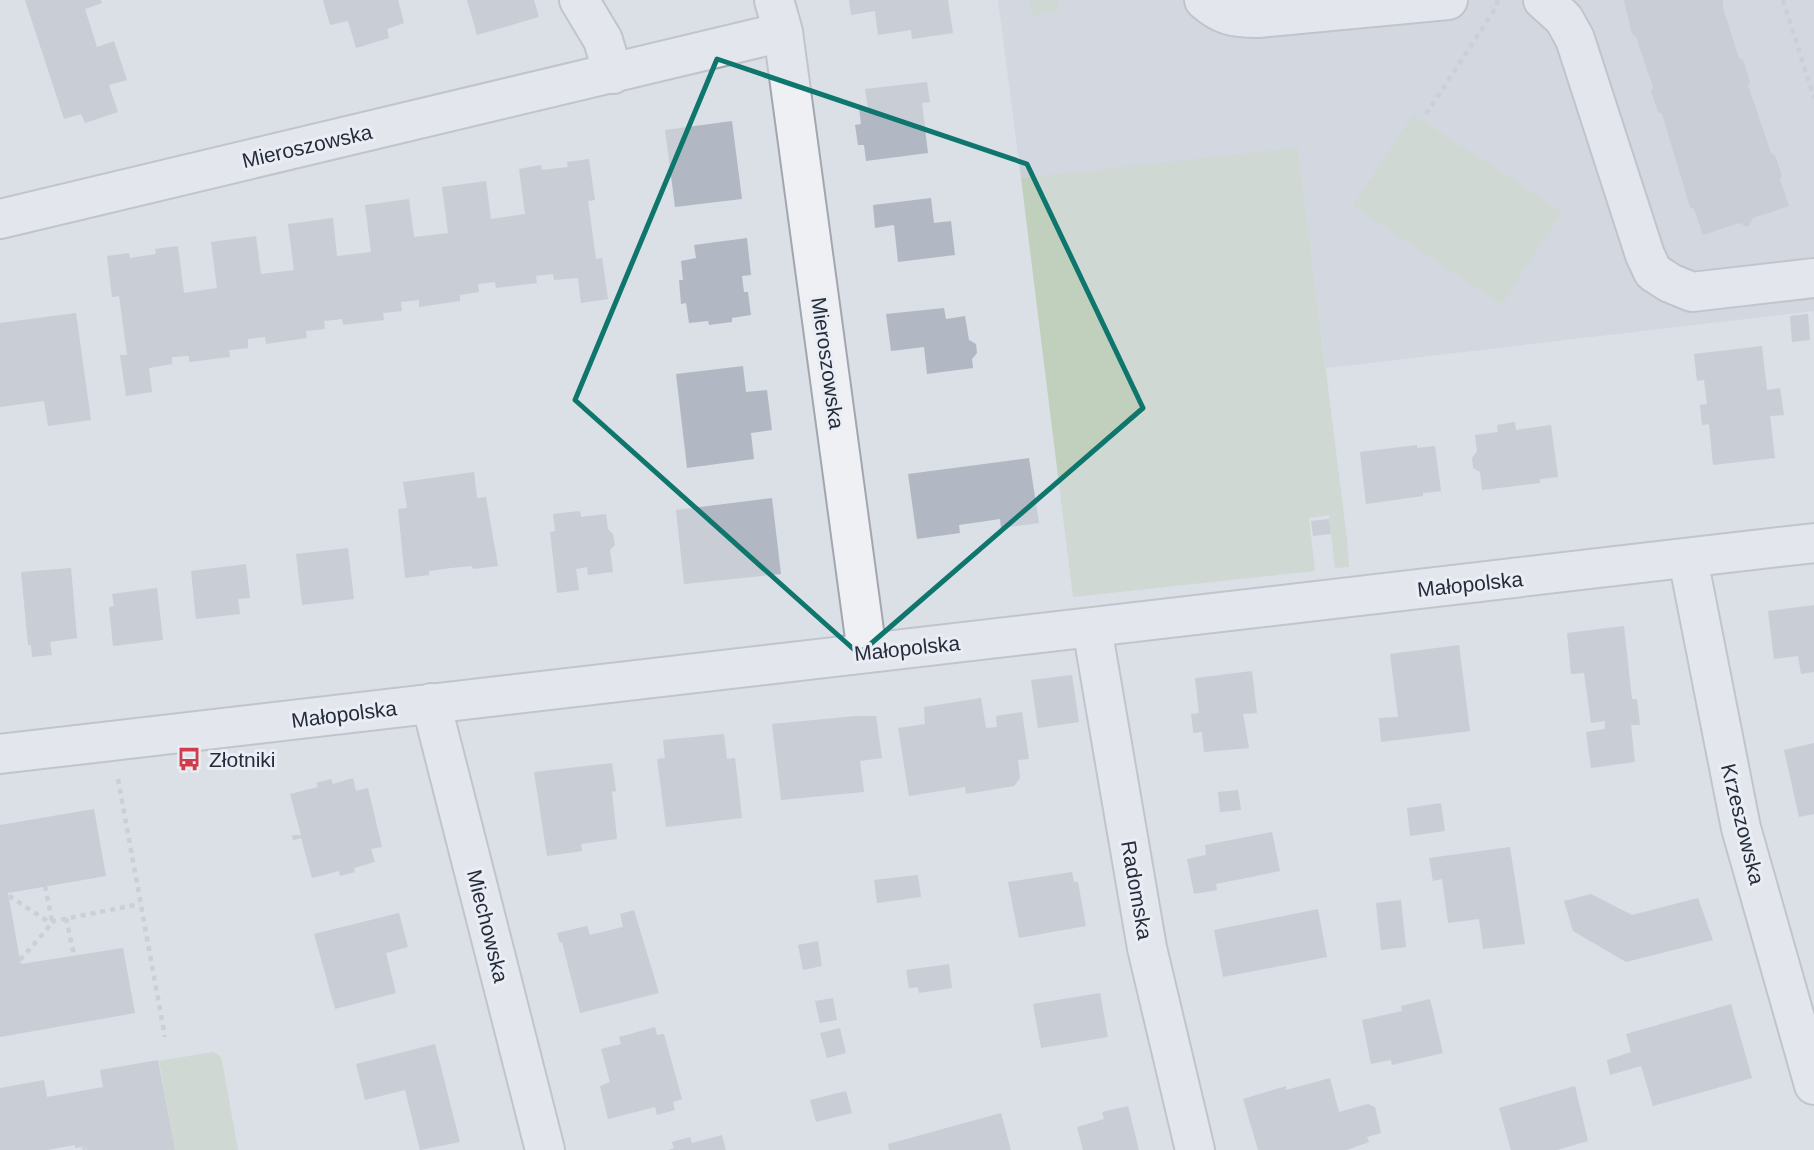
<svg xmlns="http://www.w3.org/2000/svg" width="1814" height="1150" font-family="Arial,sans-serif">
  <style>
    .built { fill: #c9ced8 }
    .green { fill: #c0d0bc }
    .building { fill: #b2b8c3 }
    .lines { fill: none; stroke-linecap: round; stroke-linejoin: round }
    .minor-casing { stroke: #a1a6b0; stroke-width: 42 }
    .path { stroke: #babdc4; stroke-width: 4.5; stroke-dasharray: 5 5; stroke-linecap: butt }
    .minor { stroke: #eef0f4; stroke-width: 38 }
    .marked { fill: none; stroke: #0f766e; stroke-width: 5; stroke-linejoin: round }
    .labels { text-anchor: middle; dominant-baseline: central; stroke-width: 6; stroke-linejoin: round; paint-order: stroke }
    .street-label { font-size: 21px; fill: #252c3c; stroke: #eaeef4 }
    .poi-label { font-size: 21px; fill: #252c3c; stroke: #eaeef4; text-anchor: start }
  </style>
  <rect width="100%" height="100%" fill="#dbdfe6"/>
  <path class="built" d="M998 0H1814V311L1326 368 1298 149 1021 178Z"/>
  <path class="green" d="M1029 0H1057L1060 9 1033 16Z
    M1413 115 1562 212 1502 304 1353 206Z
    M1298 148 1347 540 1349 567 1335 568 1329 515 1309 518 1315 571 1073 597 1021 178Z
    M213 1052 220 1056 222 1061 238 1150H175L159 1061Z"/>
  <path class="building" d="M25 0H101L102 3 85 9 97 47 114 41 127 80 109 85 118 112 85 123 81 114 64 119Z
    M323 0H398L404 23 387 29 389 38 356 48 348 21 330 25Z
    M467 0H534L539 17 477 35Z
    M849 0H948L953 33 912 39 911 30 878 35 875 11 851 15Z
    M1624 0H1723V8L1739 58 1743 60 1750 81 1748 85 1771 153 1775 155 1782 176 1780 180 1789 206 1753 218 1748 227 1739 223 1703 235 1694 209 1690 207 1662 114 1658 112 1651 91 1653 87 1636 37 1632 34Z
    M927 82 930 102 922 103 928 153 866 161 864 145H858L855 125 861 124 859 108 868 107 865 89Z
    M732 121 742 199 675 207 665 130Z
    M589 159 595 200 588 201 596 259 602 258 608 299 581 303 578 278 554 280 553 274 536 276 537 283 496 288 495 282 478 284 479 292 460 295V301L419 307V300L401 302 402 311 383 313 384 320 343 325 342 319 324 321 325 329 306 331 307 338 266 344 265 337 248 339V348L229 350 230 357 189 362V356L172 357V364L149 368 152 392 126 396 120 355H127L119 296 112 297 107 256 129 253 130 258 156 254 155 249 178 246 184 293 217 288 211 242 256 236 261 274 294 270 288 224 333 218 337 256 371 252 365 205 409 199 414 237 448 233 442 187 486 181 491 219 525 214 519 169 541 165 542 170 568 167 567 162Z
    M931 198 934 223 951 221 955 255 898 262 894 225 875 228 873 205Z
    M747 238 751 275 742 276 744 292H748L751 315 732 318V322L709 325 708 321 689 323 686 303 681 304 679 280H683L681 261 696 258 694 245Z
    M944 308 946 319 965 316 969 340 976 344 977 353 972 359 973 368 927 374 924 347 891 351 886 314Z
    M76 313 91 420 48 426 44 401 0 407V323Z
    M1808 314 1810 340 1792 342 1790 316Z
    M1762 346 1767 390 1780 388 1784 415 1770 416 1775 458 1713 465 1709 424 1702 425 1700 405 1707 404 1704 380 1697 381 1694 354Z
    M743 366 746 392 767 390 772 430 751 433 754 459 687 468 676 374Z
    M1515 422 1516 430 1551 425 1558 477 1540 479V483L1482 490 1480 472 1473 468 1472 458 1477 451 1475 435 1498 432 1497 425Z
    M1417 445V448L1435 446 1441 491 1423 493V496L1366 504 1360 452Z
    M1029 458 1039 523 1001 528 1000 519 980 522 959 525 960 533 917 539 908 474Z
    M474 472 477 498 486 497 498 566 473 569 472 566 451 568 429 571V575L405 578 398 509 407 508 403 482Z
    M772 498 781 574 684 584 676 510Z
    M580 511 581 517 606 514 608 529 613 534 615 545 610 550 613 572 588 575 587 567 576 569 579 590 557 593 550 532 555 531 553 514Z
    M1329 519 1331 534 1313 536 1311 521Z
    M348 548 354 599 302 605 296 554Z
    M246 564 250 598 238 599 240 614 196 619 191 571Z
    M71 568 77 638 50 642 52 655 32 657 31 645H28L21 572Z
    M157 588 163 640 113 646 109 607 114 606 112 594Z
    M1814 605V672L1801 674 1798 656 1774 659 1768 611Z
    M1624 626 1632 699H1637L1640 725H1631L1635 762 1591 768 1586 732 1605 729V721L1591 723 1584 673 1571 674 1567 633Z
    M1459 645 1470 731 1381 742 1379 718 1398 717 1390 654Z
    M1252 671 1257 713 1243 714 1249 748 1204 752 1202 732 1193 733V730L1191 714 1199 713 1195 678Z
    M1072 675 1079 722 1038 728 1031 680Z
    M981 698 986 728 997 727 996 716 1022 712 1029 759 1018 760 1020 778 1014 786 966 794 965 787 909 796 898 728 925 724 924 707Z
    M856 716H876L882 758 860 761 864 792 781 800 772 724Z
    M724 734 727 759 735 758 742 818 666 827 657 759 665 758 663 740Z
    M1814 743V814L1799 817 1784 750Z
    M612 763 616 791 612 792 617 839 581 844 582 851 547 856 534 772Z
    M353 778 356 791 368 788 382 847 371 849 375 862 354 868 355 872 340 876 339 871 312 878 301 838 293 840 292 835H301L290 794 318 787 316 783 331 779 333 784Z
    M1238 790 1241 810 1220 812 1218 792Z
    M1441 803 1445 831 1410 836 1407 808Z
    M94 809 106 876 8 893 20 960 21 964 123 948 135 1013 0 1037V825Z
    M1272 832 1280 871 1216 884 1217 890 1194 894 1187 859 1206 855 1205 845Z
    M1510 847 1525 944 1483 949 1479 919 1448 923 1442 879 1433 881 1429 858Z
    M1072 872 1074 882H1078L1086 926 1019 938 1008 882Z
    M918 875 921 897 877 903 874 880Z
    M1591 894 1632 915 1698 898 1713 940 1626 962 1573 931 1564 901Z
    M1401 900 1406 947 1381 950 1376 903Z
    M1318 909 1327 957 1223 977 1214 930Z
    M634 910 659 993 580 1013 562 942 560 943 557 933 587 926 590 935 623 927 620 914Z
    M399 913 408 947 386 953 396 993 335 1009 314 934Z
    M818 941 822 966 803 970 798 945Z
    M949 964 952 988 919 993 918 987 909 988 906 970Z
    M1100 993 1108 1037 1041 1048 1033 1004Z
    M833 998 837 1020 820 1023 815 1001Z
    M1430 999 1443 1053 1392 1065 1391 1060 1371 1064 1362 1020 1402 1011 1401 1006Z
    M1731 1004 1752 1078 1653 1106 1641 1066 1610 1075 1607 1060 1631 1052 1626 1034Z
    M655 1027 657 1035 664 1034 682 1099 673 1102 675 1110 657 1115 655 1107 608 1119 600 1086 610 1082 601 1049 621 1044 619 1037Z
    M840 1028 846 1053 827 1058 820 1033Z
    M435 1044 460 1142 420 1150 405 1090 365 1100 356 1064Z
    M158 1060 175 1150H87L86 1146 75 1148V1145L47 1150H0V1088L44 1080 47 1097 103 1087 100 1070Z
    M1330 1078 1339 1112 1368 1104 1375 1107 1381 1133 1367 1137 1369 1142 1347 1150H1258L1243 1099 1286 1086V1090Z
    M1575 1086 1588 1141 1557 1150H1511L1499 1108Z
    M846 1091 852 1113 816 1122 810 1100Z
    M1128 1106 1139 1150H1083L1077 1127 1104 1119 1102 1112Z
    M1001 1113 1011 1150H889L888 1144Z
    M722 1135 726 1150H668L674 1148 672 1142 690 1137 692 1143Z"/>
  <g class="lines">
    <g class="minor-casing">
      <path id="minor" d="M579 0 603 40 613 74
        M774 0 783 32 867 653
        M1204 0C1222 16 1234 18 1258 18L1448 0
        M1543 0 1564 19 1575 39 1645 255 1653 272 1670 283 1692 292 1814 278
        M0 219 783 32
        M1688 559 1741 828 1814 1085
        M1092 628 1147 948 1195 1150
        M431 703 545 1150
        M0 754 1814 543"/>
    </g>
    <path class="path" d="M1783 0 1814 98
      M1426 114 1495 9 1498 0
      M118 779 165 1037
      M45 886 52 921
      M9 896 49 922 140 904
      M66 918 74 955
      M20 960 54 921
      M83 1150 86 1146"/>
    <use href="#minor" class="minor"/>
  </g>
  <path d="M0 0H1814V1150H0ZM717 59 1027 164 1143 408 859 654 575 400Z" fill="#dbdfe6" fill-opacity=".55" fill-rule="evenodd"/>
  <path class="marked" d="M717 59 1027 164 1143 408 859 654 575 400Z"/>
  <defs>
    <g id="bus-bare" transform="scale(1.89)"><path d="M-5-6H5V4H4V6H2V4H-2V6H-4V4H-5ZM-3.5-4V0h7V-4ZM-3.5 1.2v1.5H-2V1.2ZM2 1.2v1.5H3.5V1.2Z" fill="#cf3c4c" stroke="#eaeef4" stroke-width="2.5" paint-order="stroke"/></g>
  </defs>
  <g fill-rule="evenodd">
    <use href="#bus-bare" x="189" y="759"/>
  </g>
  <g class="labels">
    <g class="street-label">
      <text transform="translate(307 146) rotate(-13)">Mieroszowska</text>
      <text transform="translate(828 363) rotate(82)">Mieroszowska</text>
      <text transform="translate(1470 584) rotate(-6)">Małopolska</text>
      <text transform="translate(907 648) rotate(-6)">Małopolska</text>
      <text transform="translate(344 714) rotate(-7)">Małopolska</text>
      <text transform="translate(1743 824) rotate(76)">Krzeszowska</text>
      <text transform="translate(1137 890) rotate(80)">Radomska</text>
      <text transform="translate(488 926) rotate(76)">Miechowska</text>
    </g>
    <g class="poi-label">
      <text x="209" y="759">Złotniki</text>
    </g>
  </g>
</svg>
